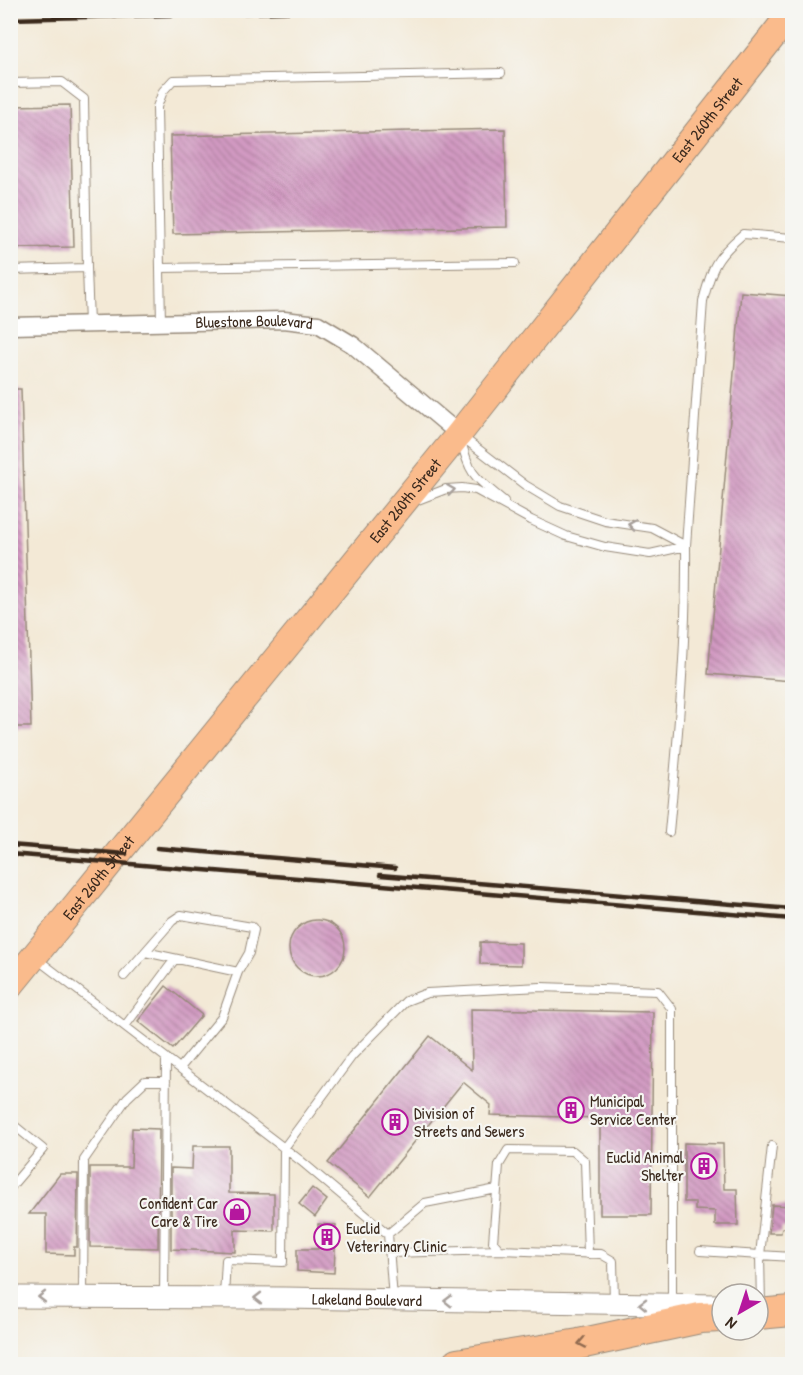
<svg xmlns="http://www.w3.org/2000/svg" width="803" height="1375" font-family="'Patrick Hand',sans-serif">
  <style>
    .building { fill: url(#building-back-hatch) }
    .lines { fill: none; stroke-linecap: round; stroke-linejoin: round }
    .service-casing { stroke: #978a7a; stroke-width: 10 }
    .minor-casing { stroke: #978a7a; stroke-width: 19 }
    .tertiary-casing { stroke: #978a7a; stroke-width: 23 }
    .primary-casing { stroke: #978a7a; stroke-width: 28 }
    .motorway-casing { stroke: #978a7a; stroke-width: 32 }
    .service { stroke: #fff; stroke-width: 8 }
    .minor { stroke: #fff; stroke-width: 16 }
    .tertiary { stroke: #fff; stroke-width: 21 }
    .primary { stroke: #fabb8c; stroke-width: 26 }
    .motorway { stroke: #fabb8c; stroke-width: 30 }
    .rail { stroke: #3b2a1e; stroke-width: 4.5 }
    .oneway { stroke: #a79f9a }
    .oneway2 { stroke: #916b50 }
    .labels { text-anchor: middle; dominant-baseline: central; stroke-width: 4.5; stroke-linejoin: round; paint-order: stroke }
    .street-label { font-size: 16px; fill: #3b2a1e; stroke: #f6f6f2 }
    .poi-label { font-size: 16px; fill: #3b2a1e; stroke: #f6f6f2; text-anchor: start }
  </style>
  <defs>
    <pattern id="building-back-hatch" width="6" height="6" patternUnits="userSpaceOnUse" patternTransform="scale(1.5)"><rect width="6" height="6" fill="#d29ac2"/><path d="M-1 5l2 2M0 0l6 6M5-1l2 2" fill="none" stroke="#ac7e9d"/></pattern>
  </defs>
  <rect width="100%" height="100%" fill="#f6f6f2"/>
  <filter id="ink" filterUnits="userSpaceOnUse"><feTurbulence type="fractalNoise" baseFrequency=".0167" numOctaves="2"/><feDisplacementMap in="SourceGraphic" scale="12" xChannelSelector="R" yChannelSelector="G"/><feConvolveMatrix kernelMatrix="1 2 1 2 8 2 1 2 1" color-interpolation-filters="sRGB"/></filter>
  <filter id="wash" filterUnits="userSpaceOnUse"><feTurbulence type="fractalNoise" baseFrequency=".008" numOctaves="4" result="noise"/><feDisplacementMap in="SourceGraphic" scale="24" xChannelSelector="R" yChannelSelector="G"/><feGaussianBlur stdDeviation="1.35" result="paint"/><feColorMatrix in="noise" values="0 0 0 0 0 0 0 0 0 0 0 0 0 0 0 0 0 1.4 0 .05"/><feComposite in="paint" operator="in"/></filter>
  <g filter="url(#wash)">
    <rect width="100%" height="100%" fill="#f3e9d6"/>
    <g id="blocks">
      <path class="building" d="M70 105 74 247 10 248V106Z
        M505 129 507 227 173 234 170 136Z
        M741 292 792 296V681L708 674Z
        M10 389H21L31 727H10Z
        M289 948a28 28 0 1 1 56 0a28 28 0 1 1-56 0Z
        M480 942 521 943V965L480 964Z
        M166 986 202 1015 173 1049 138 1021Z
        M471 1009 653 1012 651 1215H600V1118L490 1115 491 1105 463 1082 370 1197 328 1163 430 1036 472 1070Z
        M132 1128 159 1129 158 1248 90 1247V1167H131Z
        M684 1143 723 1144 724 1189H737L738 1225H715V1211L695 1210V1202H684Z
        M193 1146H229V1193L274 1194V1231L235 1230V1252L171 1249V1168L192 1169Z
        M60 1174H78L77 1247H74V1255L46 1254V1214H29Z
        M312 1188 327 1200 315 1217 299 1204Z
        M772 1205 792 1206V1228H782L781 1233H769Z
        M318 1224 336 1225 334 1273 297 1271V1249H318Z"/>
    </g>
  </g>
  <g filter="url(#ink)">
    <use href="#blocks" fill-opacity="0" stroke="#978a7a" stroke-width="1.5"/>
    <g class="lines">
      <g class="service-casing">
        <path id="service" d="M10 83 62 82 84 99 87 268
          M160 268 515 263
          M10 270 87 268 89 324
          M161 323 157 107 163 91 173 80 501 73
          M461 436 525 485 560 506 605 521 652 528 686 546
          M461 440C470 477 475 477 504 501
          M415 501 446 489 462 488 476 490 531 520 566 536 605 547 650 554 686 546
          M669 832C678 737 687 641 686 546L703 301C712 267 715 258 743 234L792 238
          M145 952 238 972
          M37 959 301 1161 388 1234 393 1299
          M124 976 172 921 181 915 252 927 254 930 249 953 238 972 222 1017 180 1068
          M125 1026 175 959
          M10 1122 43 1149 10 1188
          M388 1234 425 1203 497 1189
          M700 1251 760 1255 772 1146
          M390 1253 500 1250
          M588 1254 585 1161 573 1151 508 1150 499 1165 493 1242 500 1250 601 1254 613 1261 614 1303
          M83 1297 84 1160 127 1098 145 1081H166
          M164 1297 166 1058
          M224 1297 226 1260 283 1262 284 1148 352 1056 406 1001 427 993 541 987 658 991 672 1009V1304
          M761 1306 760 1255 792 1257"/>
      </g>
      <g class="minor-casing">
        <g id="minor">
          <path id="s1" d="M10 326 284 320 318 324 353 345 459 434"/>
        </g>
      </g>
      <g class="tertiary-casing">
        <g id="tertiary">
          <path id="s2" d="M10 1297 284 1298 718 1305"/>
        </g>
      </g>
      <g class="primary-casing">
        <g id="primary">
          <path id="s3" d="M10 986 459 434 792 12"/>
        </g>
      </g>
      <g class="motorway-casing">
        <path id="motorway" d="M758 1314 792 1311
          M457 1364 579 1344 700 1318 722 1317"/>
      </g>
      <use href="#service" class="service"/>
      <use href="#minor" class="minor"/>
      <use href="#tertiary" class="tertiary"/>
      <use href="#primary" class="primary"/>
      <use href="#motorway" class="motorway"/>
      <path class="rail" d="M10 19 357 10
        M10 845 126 854
        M157 848 395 868
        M10 854 792 919
        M380 875 792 909"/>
    </g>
    <defs><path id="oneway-chevron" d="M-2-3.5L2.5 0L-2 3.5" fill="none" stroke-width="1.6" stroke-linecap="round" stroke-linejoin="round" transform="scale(1.5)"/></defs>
    <g class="oneway">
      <use href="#oneway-chevron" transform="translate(451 490) rotate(-8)"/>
      <use href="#oneway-chevron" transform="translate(632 525) rotate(-171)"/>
      <use href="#oneway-chevron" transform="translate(42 1297) rotate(-180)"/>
      <use href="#oneway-chevron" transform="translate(258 1298) rotate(-180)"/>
      <use href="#oneway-chevron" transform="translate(448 1301) rotate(-179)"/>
      <use href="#oneway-chevron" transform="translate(643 1304) rotate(-179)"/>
    </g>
    <use class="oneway2" href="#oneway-chevron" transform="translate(582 1343) rotate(169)"/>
  </g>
  <defs>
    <g id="building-ring" transform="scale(1.35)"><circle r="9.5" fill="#f6f6f2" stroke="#b5179e" stroke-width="1.5"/><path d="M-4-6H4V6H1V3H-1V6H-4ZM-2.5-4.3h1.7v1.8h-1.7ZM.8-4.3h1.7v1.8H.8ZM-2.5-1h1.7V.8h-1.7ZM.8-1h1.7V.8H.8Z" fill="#b5179e"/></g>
    <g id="shop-ring" transform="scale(1.35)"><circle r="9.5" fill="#f6f6f2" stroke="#b5179e" stroke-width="1.5"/><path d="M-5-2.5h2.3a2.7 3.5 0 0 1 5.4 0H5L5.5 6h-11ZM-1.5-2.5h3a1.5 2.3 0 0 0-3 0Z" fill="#b5179e"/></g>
  </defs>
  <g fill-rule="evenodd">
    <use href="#building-ring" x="571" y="1110"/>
    <use href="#building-ring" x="395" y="1122"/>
    <use href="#building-ring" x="704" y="1166"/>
    <use href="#shop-ring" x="237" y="1212"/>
    <use href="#building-ring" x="327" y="1237"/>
  </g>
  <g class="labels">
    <g class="street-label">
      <text stroke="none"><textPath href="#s3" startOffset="1112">East 260th Street</textPath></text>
      <text stroke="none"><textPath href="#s1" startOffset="244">Bluestone Boulevard</textPath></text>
      <text stroke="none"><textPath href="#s3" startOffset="626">East 260th Street</textPath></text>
      <text stroke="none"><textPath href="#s3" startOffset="140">East 260th Street</textPath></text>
      <text stroke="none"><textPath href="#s2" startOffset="357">Lakeland Boulevard</textPath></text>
    </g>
    <g class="poi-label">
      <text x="590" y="1101">Municipal<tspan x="590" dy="18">Service Center</tspan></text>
      <text x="414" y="1113">Division of<tspan x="414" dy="18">Streets and Sewers</tspan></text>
      <text x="684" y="1157" text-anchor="end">Euclid Animal<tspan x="684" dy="18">Shelter</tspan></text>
      <text x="218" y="1203" text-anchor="end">Confident Car<tspan x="218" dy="18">Care &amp; Tire</tspan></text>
      <text x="346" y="1228">Euclid<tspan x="346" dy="18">Veterinary Clinic</tspan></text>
    </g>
  </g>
  <rect width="803" height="1375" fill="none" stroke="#f6f6f2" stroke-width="36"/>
  <g transform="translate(740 1312) rotate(219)"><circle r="28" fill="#f6f6f2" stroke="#aba49d" stroke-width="1.5"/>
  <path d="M0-4.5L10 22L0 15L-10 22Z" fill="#b5179e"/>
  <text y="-9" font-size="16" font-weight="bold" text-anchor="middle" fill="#3b2a1e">N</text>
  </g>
</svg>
